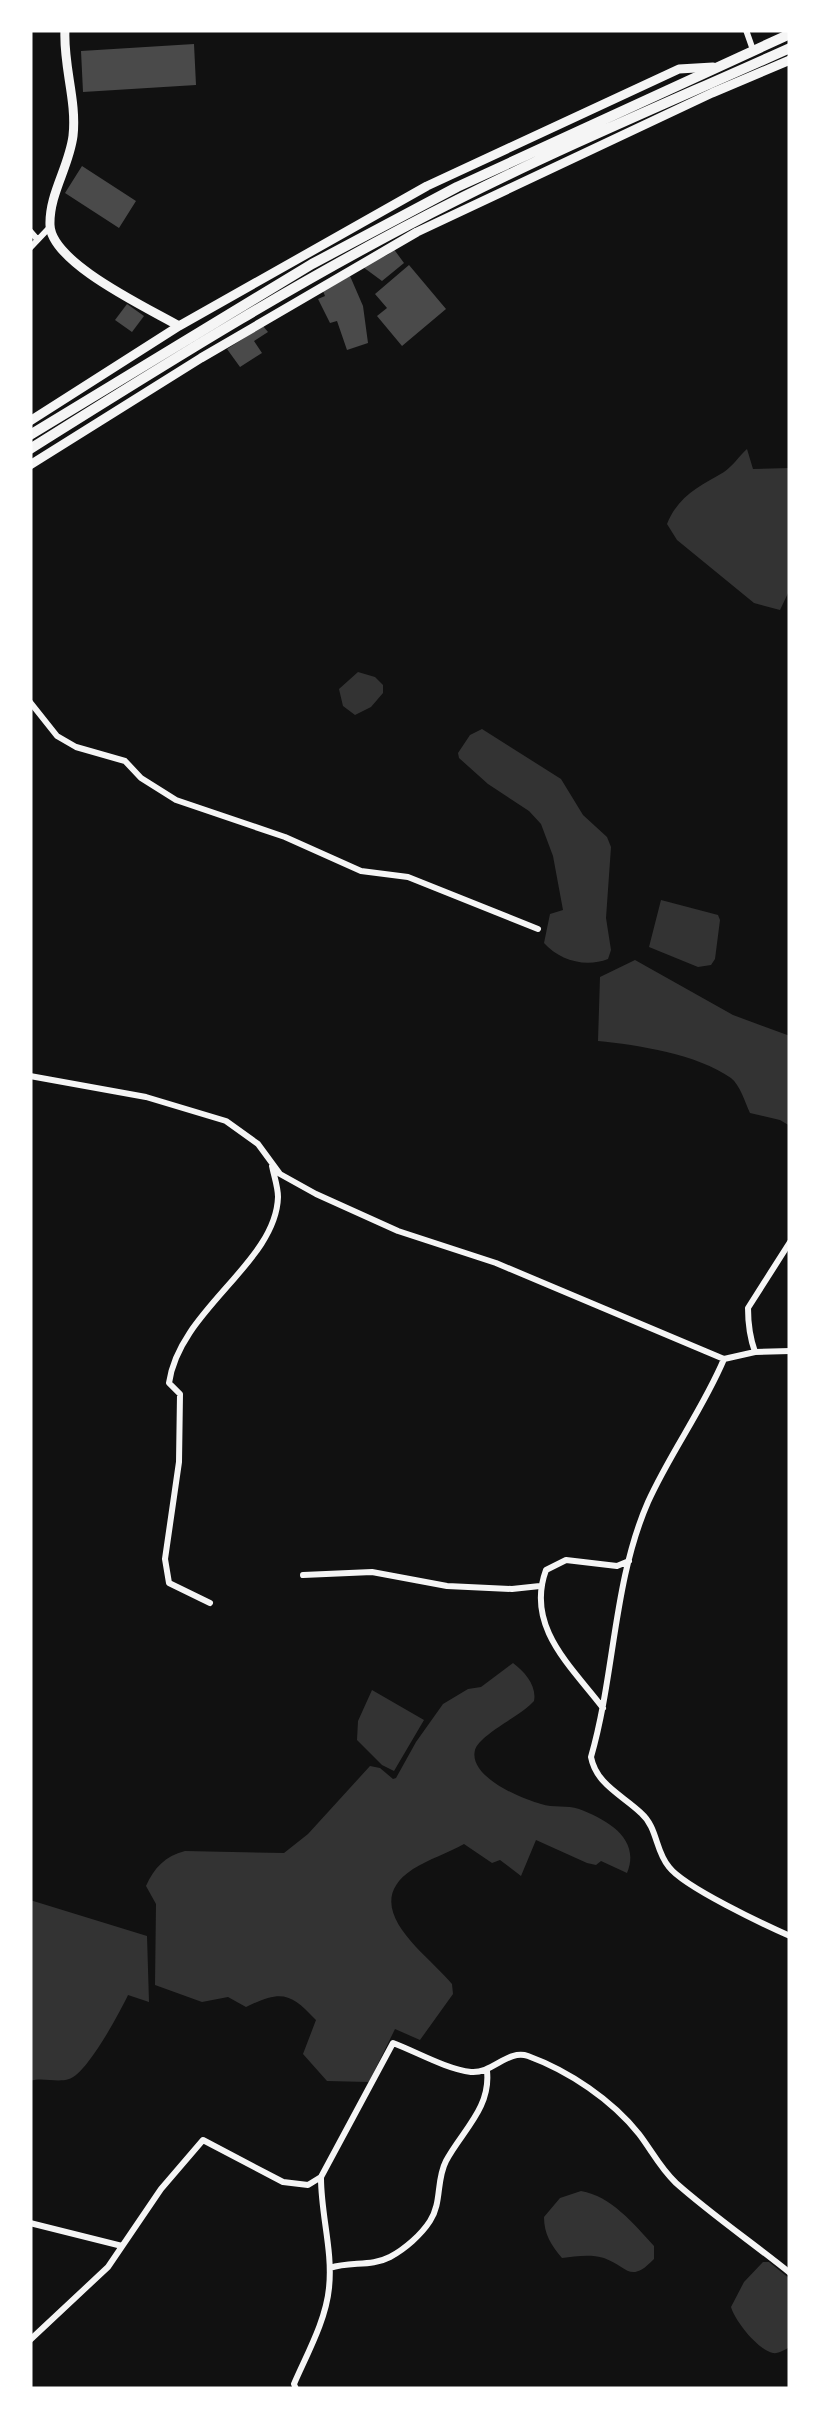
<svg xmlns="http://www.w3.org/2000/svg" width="820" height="2419" font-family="'Archivo Narrow',sans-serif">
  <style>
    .water { fill: #333 }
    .building { fill: #4a4a4a }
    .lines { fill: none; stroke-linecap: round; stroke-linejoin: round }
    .minor { stroke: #f5f5f5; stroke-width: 6 }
    .secondary { stroke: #f5f5f5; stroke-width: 9 }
    .trunk { stroke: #f5f5f5; stroke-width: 10 }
  </style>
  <rect width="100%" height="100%" fill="#111"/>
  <path class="water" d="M747 449 753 469 790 468V589L780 610 754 603 677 540 667 524C678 496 700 486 724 472 733 466 739 456 747 449Z
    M358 672 375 677 383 685V693L371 707 355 715 343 706 339 689Z
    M482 729 561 779 583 815 607 837 611 847 606 918 611 950 608 959C585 968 559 960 544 943L550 914 563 910 553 856 541 824 529 811 488 784 459 758 458 753 470 735Z
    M661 900 718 915 720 920 715 959 711 965 698 967 649 947Z
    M635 960 733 1015 790 1036V1126L780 1120 750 1113C745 1102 740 1085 731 1078 697 1054 638 1045 598 1041L600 977Z
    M513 1663C525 1672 537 1686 534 1701 521 1716 480 1734 475 1750 468 1777 522 1799 541 1804 553 1808 567 1805 579 1809 608 1820 641 1839 627 1873L601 1861 596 1865 587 1863 536 1840 521 1876 500 1860 492 1863 464 1844C448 1853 429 1859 413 1869 355 1907 429 1955 452 1984L453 1994 420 2040 395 2029 369 2082 327 2081 303 2054 316 2020C290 1992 281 1990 246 2007L228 1997 202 2002 155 1985 156 1904 146 1886C154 1868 165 1856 185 1851L284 1853 308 1834 370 1766 380 1768 393 1779 396 1778 416 1742 443 1704 468 1689 481 1687Z
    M372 1690 424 1720 394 1771 382 1765 357 1740 358 1721Z
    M30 1900 147 1936 149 2002 128 1995C120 2012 87 2074 69 2079 57 2083 43 2077 30 2081Z
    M581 2191C611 2196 634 2224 654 2246V2259C630 2284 628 2267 604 2258 591 2254 576 2256 562 2258 551 2245 544 2234 544 2217L560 2198Z
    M763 2262H769L790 2279V2347C786 2349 778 2354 773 2353 758 2350 735 2321 731 2307L744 2282Z"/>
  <path class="building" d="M194 44 196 85 83 92 81 51Z
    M82 166 136 201 119 228 65 193Z
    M393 248 404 263 382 281 363 267 389 254Z
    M409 265 446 309 402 346 377 316 387 308 375 294Z
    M350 276 363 306 368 343 347 350 337 321 330 323 318 299 325 296 323 291Z
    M127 304 144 316 132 332 115 320Z
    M263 326 268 332 254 341 262 353 240 367 227 349Z"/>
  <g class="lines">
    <path class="minor" d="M746 30 753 50
      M30 231 37 239
      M30 248 49 228
      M30 702 57 736 76 747 125 761 141 778 176 800 285 837 361 871 408 877 538 929
      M30 1076 146 1097 226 1121 258 1144 280 1174 316 1194 398 1231 496 1263 724 1359 755 1352 790 1351
      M755 1352C750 1338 748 1322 748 1308L790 1242
      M724 1359C703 1409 670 1453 648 1502 613 1582 615 1674 591 1757 596 1784 622 1795 641 1813 658 1828 655 1851 669 1867 684 1887 765 1925 790 1936
      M303 1575 372 1572 447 1586 512 1589 540 1586
      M210 1603 169 1583 165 1559 179 1462 180 1394 169 1383C179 1310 276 1263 278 1197 278 1187 274 1176 272 1166
      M603 1708C572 1667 525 1627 546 1570L566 1560 617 1566 629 1561
      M30 2223 122 2246
      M330 2268C350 2261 371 2267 390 2257 405 2249 421 2235 430 2221 442 2203 436 2180 446 2161 462 2131 491 2108 487 2071
      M30 2340 108 2267 161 2189 203 2140 283 2182 308 2185 321 2177 393 2043C417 2052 446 2069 471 2072 492 2074 508 2049 528 2056 569 2071 612 2100 639 2134 652 2151 660 2168 676 2183 712 2215 753 2243 790 2273
      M296 2389 294 2384C307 2354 326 2320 329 2288 333 2251 321 2215 321 2178"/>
    <path class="secondary" d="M65 30C63 66 77 100 73 136 69 167 49 194 50 225 51 263 148 308 179 326
      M30 421 179 326 427 186 679 69 713 67
      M30 465 201 358 417 232 712 93 790 60"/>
    <path class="trunk" d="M30 435 312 264 457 187 790 34
      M30 449C170 361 309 274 457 200 566 145 679 98 790 48"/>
  </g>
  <rect width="820" height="2419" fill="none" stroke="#ffffff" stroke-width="65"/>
</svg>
